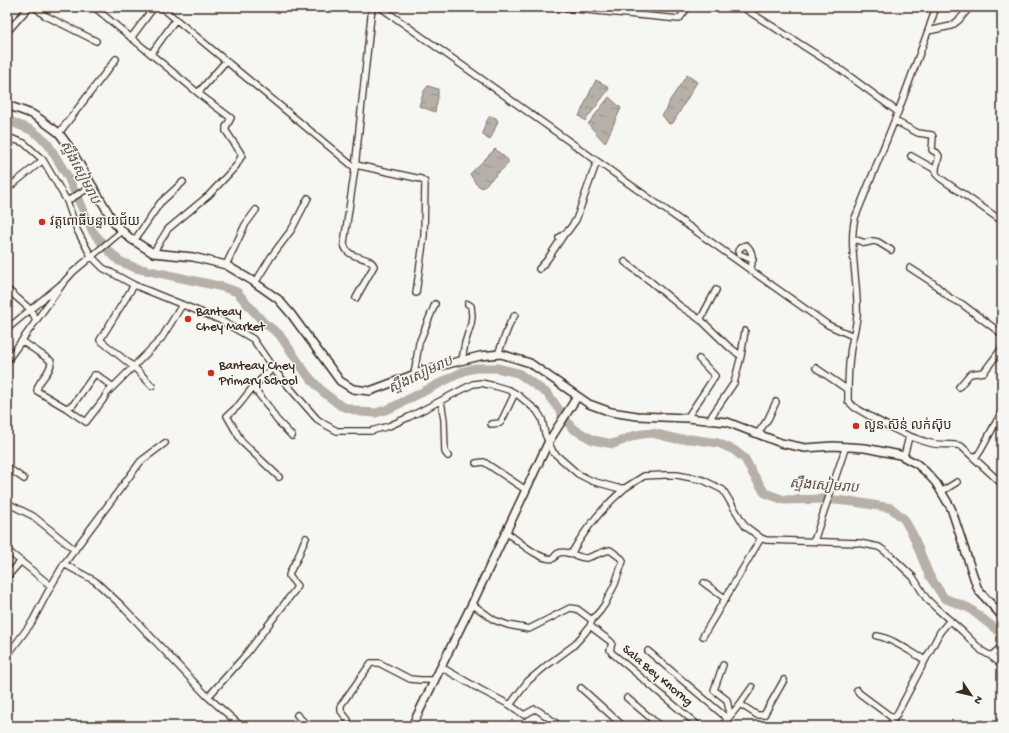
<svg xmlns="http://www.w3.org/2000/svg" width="1009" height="733" font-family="'Gochi Hand','Noto Sans Khmer',sans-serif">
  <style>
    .water { fill: url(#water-ripples); stroke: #857a71 }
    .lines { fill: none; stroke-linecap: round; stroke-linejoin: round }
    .river { stroke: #b6b0a9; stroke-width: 9 }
    .minor-casing { stroke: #3b2a1e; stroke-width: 8 }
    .tertiary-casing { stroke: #3b2a1e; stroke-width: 10 }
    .minor { stroke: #f6f6f2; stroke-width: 5.5 }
    .tertiary { stroke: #f6f6f2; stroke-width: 7 }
    .poi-dot { fill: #c8321e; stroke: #f6f6f2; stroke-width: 1.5 }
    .labels { text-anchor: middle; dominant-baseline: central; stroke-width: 3; stroke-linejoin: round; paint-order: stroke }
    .poi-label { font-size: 13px; fill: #3b2a1e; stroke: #f6f6f2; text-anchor: start }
    .street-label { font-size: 13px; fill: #3b2a1e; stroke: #f6f6f2 }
    .water-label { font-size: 14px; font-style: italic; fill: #605248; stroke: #f6f6f2 }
  </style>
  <defs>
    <pattern id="water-ripples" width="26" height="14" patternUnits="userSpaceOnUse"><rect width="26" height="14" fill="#b6b0a9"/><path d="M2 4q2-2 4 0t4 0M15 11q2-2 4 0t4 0" fill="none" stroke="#958f89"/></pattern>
  </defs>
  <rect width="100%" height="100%" fill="#f6f6f2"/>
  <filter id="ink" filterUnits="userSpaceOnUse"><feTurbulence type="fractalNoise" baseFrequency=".025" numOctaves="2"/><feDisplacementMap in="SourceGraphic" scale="8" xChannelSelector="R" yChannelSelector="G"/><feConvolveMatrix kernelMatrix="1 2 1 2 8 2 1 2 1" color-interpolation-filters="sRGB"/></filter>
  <g filter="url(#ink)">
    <path class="water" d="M687 75 697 82 673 123 669 124 662 115 667 109 670 100Z
      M596 80 607 86 609 89 585 121 579 116 592 88Z
      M428 86 438 89V97L435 112 419 106 424 91Z
      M609 97 621 108 605 143 588 124Z
      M490 116 496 118 498 121 492 136 489 140 483 135C483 128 486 121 490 116Z
      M495 149 508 160V164L482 188 476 184 470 174Z"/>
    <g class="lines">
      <path class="river" d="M7 120 31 130 46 141 68 177 93 232 110 252 119 261 136 268 223 287 237 292 263 322 279 334 308 376 323 392 341 406 361 412 376 413 391 408 464 371 476 368H497L518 373 548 394 572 428 593 440 613 444 636 435 652 433 677 439H691L718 443 734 450 745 459 753 474 765 493 784 500 824 499 855 502 891 508 904 519 913 535 929 575 944 598 969 608 1002 634"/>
      <g class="minor-casing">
        <path id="minor" d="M35 7 44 15 96 41
          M94 7 203 97 231 118 226 127V131L242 155 236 166 209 195 168 229 153 253
          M161 7 355 168
          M380 7 828 325 853 336
          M555 7 679 19 688 7
          M742 7 841 70 898 112
          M970 7 959 20 951 26 928 31 898 112 855 218C848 246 859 285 857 316 856 329 851 342 850 355 848 370 848 386 848 401L854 407C880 422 901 435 930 443 940 446 950 443 961 446L1002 484
          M928 31 936 7
          M7 32 29 7
          M131 38 154 7
          M151 54 176 19
          M198 93 226 61
          M895 121 918 133 932 135 933 137 932 150 937 153 939 156 936 168V174L940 178 1002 221
          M59 133 116 59
          M7 137 24 143 43 160 67 201 77 230 91 256 103 268 134 285 220 320 253 339 275 371 317 419 326 425 337 431H371L389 426 409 417 473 384 481 383 495 386 509 390 518 395 537 411 542 419 545 434 553 452 578 474 592 481 617 488H625L644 476 664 475H677L703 480 723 490 745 526 761 538 766 540 859 543 879 547 890 555 913 577 926 598 935 607 963 632 982 651 991 656 1002 665
          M7 149 13 139
          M911 156 936 170
          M356 165 421 179 425 182 424 236 416 293
          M7 189 43 160
          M67 201 92 186
          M559 238 568 231 576 220 597 161
          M854 239 865 243 873 241 878 242 891 250
          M134 241 160 203 183 182
          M625 262 650 281 680 306 702 321 728 346 741 356 734 383 709 420
          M226 265 245 225 256 210
          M910 268 933 283 950 298 962 304 1002 334
          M539 269 547 260 563 236
          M750 269C754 262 753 250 746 245L741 247 738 251 739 254 753 260
          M255 283 271 257 292 229 308 198
          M134 285 100 340 136 369 152 386
          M7 289 31 310 36 320
          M356 298 374 266C369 254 346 261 344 243L355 168 372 7
          M700 320 716 290
          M7 329 59 286
          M22 341 51 361C52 373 37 380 37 391L66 408 86 422 103 400 107 393 161 339 182 305
          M498 354 510 323 515 315
          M741 356 745 331
          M462 360 465 343 471 324 472 316 471 306 468 304
          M7 361 64 282 73 272 122 231
          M273 368 253 387 238 406 227 416 242 442 279 477
          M816 368 848 390
          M414 375 419 343 435 304
          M253 387 268 406 276 419 292 436
          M959 387 970 374 984 372 1002 348
          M441 401 444 420 445 452 448 456
          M66 408 73 405 94 375H97L113 387
          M687 418 715 376 699 359
          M491 424 500 423 501 422 515 393
          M758 433 768 419 776 402
          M904 456 909 437
          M973 456H977L981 450 1001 413
          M476 463 484 462 526 490
          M7 467 24 479
          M941 492 957 482
          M7 503 33 516 75 550
          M506 532C516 539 542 563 554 558 560 545 576 558 586 558 589 558 604 551 610 550L622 559 623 561 615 584 605 604 600 611 592 620 590 626 583 635 573 646 546 666 528 681 510 705
          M814 541 846 446
          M7 550 51 586
          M571 554C585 529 603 507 625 488
          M64 564 95 581 121 605 208 697 241 726
          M7 577 21 561
          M704 583 726 599
          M472 604 494 620 508 625 529 629 570 608 577 609 592 620
          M590 626 610 641 612 643 610 650 612 653 699 726
          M703 636 761 538
          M877 636C892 638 912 653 925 660
          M648 651 728 719
          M7 656 32 622 51 586 64 564 141 461 165 443
          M991 656 1002 646
          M723 665 714 690 727 700 730 715
          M441 667 481 690 510 705 524 715 535 709 539 711 560 726
          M581 688 623 726
          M857 690 859 693 894 719
          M208 697 243 658 295 590 297 586 289 576C290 569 295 564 298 557 301 551 302 544 306 538
          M627 698 660 726
          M740 704 752 687
          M297 715 308 726
          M348 720 341 711V705L371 663H379L410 679 420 680H435
          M981 724 982 726
          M722 726 740 704 757 715H764L784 680
          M889 726 897 714 940 632 950 620"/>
      </g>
      <g class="tertiary-casing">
        <path id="tertiary" d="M7 105 32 114 40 119 59 133 70 148 115 224 131 239 153 253 193 257 226 265 251 280 278 299 291 314 340 381 353 389 370 391 426 370 452 363 480 356 501 354 530 363 589 404 611 412 637 416 687 418 727 422 781 443 805 448 833 446 865 448 900 455 917 464 926 472 936 483 951 508 977 587 979 591 1002 616
          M412 726 472 604 549 441 577 397"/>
      </g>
      <use href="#minor" class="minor"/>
      <use href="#tertiary" class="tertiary"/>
    </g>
  </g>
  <g class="poi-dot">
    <circle cx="42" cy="222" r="4"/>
    <circle cx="188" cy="319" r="4"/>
    <circle cx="211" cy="373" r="4"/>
    <circle cx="856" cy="426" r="4"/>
  </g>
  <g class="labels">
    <g class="poi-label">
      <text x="50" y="222">វត្តពោធិ៍បន្ទាយជ័យ</text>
      <text x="196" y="312">Banteay<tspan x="196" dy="15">Chey Market</tspan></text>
      <text x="219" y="366">Banteay Chey<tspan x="219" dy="15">Primary School</tspan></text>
      <text x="864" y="426">លួន ស៊ន់ លក់ស៊ុប</text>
    </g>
    <g class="street-label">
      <text transform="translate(657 676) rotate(40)">Sala Bey Knorng</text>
    </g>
    <g class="water-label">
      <text transform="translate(79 173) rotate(62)">ស្ទឹងសៀមរាប</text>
      <text transform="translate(421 376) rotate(-25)">ស្ទឹងសៀមរាប</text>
      <text transform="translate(824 487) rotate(4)">ស្ទឹងសៀមរាប</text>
    </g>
  </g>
  <rect width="1009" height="733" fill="none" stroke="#f6f6f2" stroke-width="24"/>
  <rect x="12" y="12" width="985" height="709" fill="none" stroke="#3b2a1e" stroke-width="1.5" filter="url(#ink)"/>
  <g transform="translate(971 695) rotate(125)" stroke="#f6f6f2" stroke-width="3" paint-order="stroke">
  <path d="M0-3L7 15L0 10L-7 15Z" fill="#3b2a1e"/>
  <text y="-6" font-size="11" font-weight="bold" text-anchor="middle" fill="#3b2a1e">N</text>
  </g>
</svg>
